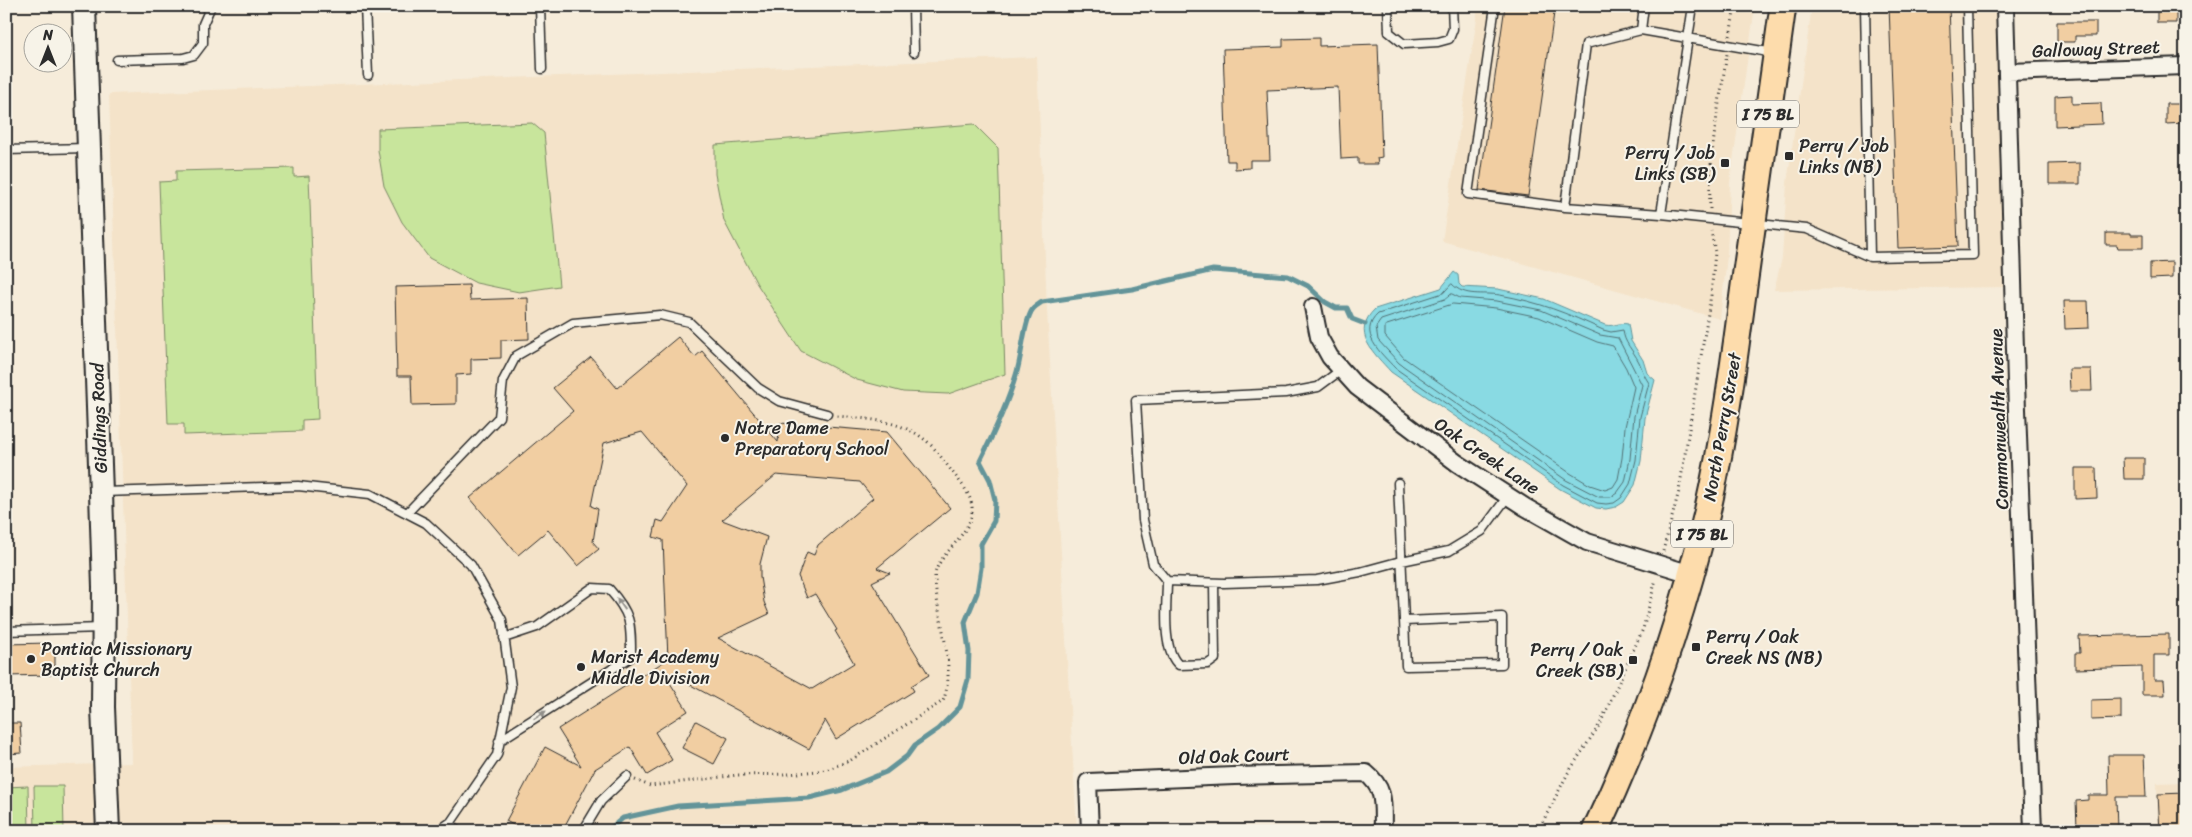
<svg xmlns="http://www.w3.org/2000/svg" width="2192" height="837" font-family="Sriracha,sans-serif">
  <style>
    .built { fill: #f4e3c9 }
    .green { fill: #c8e59c; stroke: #7a8864 }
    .water { fill: #89dae3; stroke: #639499 }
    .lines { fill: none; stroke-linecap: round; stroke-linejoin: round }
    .shore { stroke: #517175; stroke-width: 1 }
    .stream { stroke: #639499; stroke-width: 5 }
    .building { fill: #f1cea2; stroke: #2b2b2b; fill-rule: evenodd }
    .lane-casing { stroke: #2b2b2b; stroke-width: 11 }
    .street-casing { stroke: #2b2b2b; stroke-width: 20 }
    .secondary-casing { stroke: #2b2b2b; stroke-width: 26 }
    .primary-casing { stroke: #2b2b2b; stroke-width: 29 }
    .path { stroke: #2b2b2b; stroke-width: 3; stroke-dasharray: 1 4; stroke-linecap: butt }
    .lane { stroke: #f7f3e8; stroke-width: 8 }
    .street { stroke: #f7f3e8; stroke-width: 16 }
    .secondary { stroke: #f7f3e8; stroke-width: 22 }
    .primary { stroke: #fddcac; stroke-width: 25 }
    .oneway { fill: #918f8a }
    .poi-dot { fill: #2b2b2b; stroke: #f7f3e8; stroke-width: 2 }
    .labels { text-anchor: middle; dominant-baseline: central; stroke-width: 4; stroke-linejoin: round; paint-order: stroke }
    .shield { fill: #f7f3e8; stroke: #686764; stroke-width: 1 }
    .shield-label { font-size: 16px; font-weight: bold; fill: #2b2b2b }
    .street-label { font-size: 18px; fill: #2b2b2b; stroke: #f7f3e8 }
    .poi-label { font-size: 18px; fill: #2b2b2b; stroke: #f7f3e8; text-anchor: start }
  </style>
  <rect width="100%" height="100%" fill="#f6ecda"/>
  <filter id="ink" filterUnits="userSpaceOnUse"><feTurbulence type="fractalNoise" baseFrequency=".02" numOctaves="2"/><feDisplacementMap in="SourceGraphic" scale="10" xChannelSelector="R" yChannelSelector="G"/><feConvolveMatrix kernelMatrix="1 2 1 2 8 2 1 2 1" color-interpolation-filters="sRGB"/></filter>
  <g filter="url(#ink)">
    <path class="built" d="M1477 6H1755L1730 182 1727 256 1720 319 1442 241 1477 18Z
      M1812 6H2002L2011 287 1774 290 1782 258 1787 183Z
      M1037 57 1047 310 1077 831H6V767L132 763 109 94Z
      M2186 782V831H2158L2157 783Z"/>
    <path class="green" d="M532 123 544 133 559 286 519 292 476 283 429 258 402 222 384 186 378 150V129Z
      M974 124 998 148 1005 374 948 394 903 392 857 380 801 351 757 284 724 221 715 174V145Z
      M294 168V177L309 176 318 419 302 420V431L184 435V424H168L159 182 176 181V171Z
      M28 786 29 831H6V787Z
      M34 786H63L64 831H35Z"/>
    <path class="water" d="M1454 272 1458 275 1459 284 1462 287 1498 289 1544 299 1605 325C1614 327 1619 322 1628 324L1631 341 1643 360 1647 373 1655 380 1645 418 1641 461 1635 485 1624 502 1616 507 1606 509 1596 508 1560 489 1391 372C1374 353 1350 333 1375 309L1441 288Z"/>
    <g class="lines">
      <path class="shore" d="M1452 284C1465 298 1482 292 1500 295 1539 302 1567 313 1603 330L1611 332 1623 330C1624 343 1633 350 1639 362 1643 371 1643 374 1649 383L1640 417 1636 460 1630 484 1621 498 1614 503 1606 504 1597 503 1563 485 1395 368C1381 353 1357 333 1378 314L1443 293Z
        M1452 294 1460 298 1497 301 1541 310 1600 335 1618 338 1642 385 1634 416 1630 459 1625 482 1617 493 1611 497H1599L1566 480 1399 363 1378 340 1376 327 1381 320 1445 299Z
        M1453 304 1496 308 1539 317 1597 342 1613 346 1626 368 1634 387 1625 427 1622 458 1618 479 1613 487 1605 490 1590 485 1570 473 1404 358 1385 336V326Z"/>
      <path class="stream" d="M607 831 623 818 678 806 809 798 842 790 886 772 907 756 915 745 938 729 960 707 968 680 969 651 965 622 977 593 981 568V544L994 521 995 500 990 480 980 461C994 433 1007 405 1016 375 1022 357 1023 327 1031 312 1033 307 1038 305 1042 302L1132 289 1213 270 1288 276 1308 286 1325 302 1336 308H1347L1352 319 1365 324"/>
    </g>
    <path class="building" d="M1505 6H1555L1528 196 1479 190Z
      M1889 6H1949L1958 246 1898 248Z
      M2157 6H2176V23H2157Z
      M2057 22H2096V36H2075V42H2057Z
      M1319 38V46L1378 44 1382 157 1377 158 1378 164H1358V158L1341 159 1338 87 1267 90 1270 160H1250V168L1235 169V161H1227L1223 49 1283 47V39Z
      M2072 95V104L2101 103 2102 124 2055 126V96Z
      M2166 104H2186V123L2166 124Z
      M2080 163V184H2049V164Z
      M2106 233H2131V235H2143V248H2118L2117 245H2106Z
      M2172 262V278L2150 279V263Z
      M469 285 470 300 528 298 529 339 501 340V358L471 359V374L456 375V404L412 405 411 376H397L395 287Z
      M2064 301H2088L2089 328 2065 329Z
      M678 337 695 357 702 351 778 442 780 423 887 432 950 508 877 568 890 573 872 582 929 675 911 686 914 691 836 739 825 720 809 749 661 669 688 711 655 732 672 760 647 775 630 747 595 769 562 831H524L506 821 545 747 581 766 558 729 668 659 663 540 653 537 657 520 663 522 687 486 642 432 604 443 591 506 598 509 593 542 599 549 578 566 548 530 518 555 470 498 573 411 553 388 591 357 617 388ZM776 475 860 482 873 498 818 545 814 555 807 552 798 576 807 598 815 594 837 630 835 631 854 663 812 689 718 638 769 614 764 602 760 577V564L767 537 722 520Z
      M2069 369H2091L2092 391H2070Z
      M2123 458H2144V479H2124Z
      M2075 468H2096L2097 498 2075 499Z
      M2169 634V655H2154V680H2164L2165 695H2142V667L2075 669V653H2080L2079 636Z
      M50 643V651H55V666H51V675L6 676V644Z
      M2121 699V719L2091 720V700Z
      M696 721 728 738 714 764 682 748Z
      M6 723H20L22 753 6 754Z
      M2108 755H2144L2146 797H2116L2117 831H2089V828H2077L2076 801 2088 800V795H2109Z
      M2186 793V830L2160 831 2158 794Z"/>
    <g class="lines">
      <g class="lane-casing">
        <path id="lane" d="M365 6 368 75
          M540 6 542 69
          M913 6 914 52
          M1388 6 1389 32 1404 44 1438 42 1449 39 1453 29 1452 6
          M1495 6 1468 194 1565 207 1586 44 1641 30 1774 53
          M1865 6 1870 257
          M1641 30 1644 6
          M117 60 183 58 194 55 203 43V24L211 6
          M6 150 87 148
          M1565 207 1661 214 1807 229 1870 257 1973 255 1967 6
          M1661 214 1693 6
          M1341 370 1318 387 1286 393 1136 400 1143 520 1153 564 1167 581 1224 583 1317 580 1360 572 1397 562 1449 551 1482 531 1508 496
          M1398 483 1406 666 1502 664V617L1404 621
          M103 492 298 486 370 494 426 523 471 565 502 620 511 687 497 755 451 822 438 831
          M407 513 499 417 503 381 516 356 573 323 660 315 689 322 758 388 779 401 827 414
          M1167 581C1167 603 1161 650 1179 665L1208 664 1215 659 1214 583
          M6 631 102 628
          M499 741 631 657C631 624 632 615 609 589L592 588 537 627 504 638
          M451 822 457 831
          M583 831 601 801 627 776"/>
      </g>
      <g class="street-casing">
        <path id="street" d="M2005 6 2016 383 2033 831
          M2007 72 2186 66
          M1313 307 1319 337 1330 357 1357 387 1457 463 1525 507 1587 542 1691 574
          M1090 831 1088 782 1234 776 1366 773C1387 790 1382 806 1383 831"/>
      </g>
      <g class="secondary-casing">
        <path id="secondary" d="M84 6 101 493 104 587 103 707 108 831"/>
      </g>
      <g class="primary-casing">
        <path id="primary" d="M1595 831C1643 729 1681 623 1707 513 1724 438 1734 362 1744 286 1757 192 1770 99 1783 6"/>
      </g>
      <path class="path" d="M1730 36 1735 6
        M1710 209C1708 158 1719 105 1727 54
        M1663 551 1679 491 1711 295 1715 252 1711 231
        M635 780 650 786 738 775 789 774 826 770 851 760 943 701C958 665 935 615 935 576 935 557 971 535 972 511 973 497 962 484 954 474 945 463 936 448 924 439 900 420 867 419 837 416
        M1538 831 1568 773 1600 724 1643 629 1656 579"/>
      <use href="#lane" class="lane"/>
      <use href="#street" class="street"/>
      <use href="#secondary" class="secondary"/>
      <use href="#primary" class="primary"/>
    </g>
    <defs><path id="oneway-solid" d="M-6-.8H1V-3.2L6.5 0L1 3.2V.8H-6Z" transform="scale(1.25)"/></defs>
    <g class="oneway">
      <use href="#oneway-solid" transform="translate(621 604) rotate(-125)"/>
      <use href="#oneway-solid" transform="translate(540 715) rotate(-33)"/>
    </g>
  </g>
  <g class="poi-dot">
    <rect x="1784" y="151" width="10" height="10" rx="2.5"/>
    <rect x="1720" y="158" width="10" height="10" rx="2.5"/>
    <circle cx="725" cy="438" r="5"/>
    <rect x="1691" y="642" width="10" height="10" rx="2.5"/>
    <circle cx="31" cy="659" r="5"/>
    <rect x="1628" y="655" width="10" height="10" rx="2.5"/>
    <circle cx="581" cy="667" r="5"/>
  </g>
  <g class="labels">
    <g class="shield">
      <rect x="1737" y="100.5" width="62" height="27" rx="4"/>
      <rect x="1671" y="520.5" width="62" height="27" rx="4"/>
    </g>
    <g class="shield-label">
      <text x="1768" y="114">I 75 BL</text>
      <text x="1702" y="534">I 75 BL</text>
    </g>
    <g class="street-label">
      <text transform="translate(2096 49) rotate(-2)">Galloway Street</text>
      <text transform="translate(99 418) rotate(-92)">Giddings Road</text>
      <text transform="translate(1999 419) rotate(-92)">Commonwealth Avenue</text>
      <text transform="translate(1722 427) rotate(-80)">North Perry Street</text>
      <text transform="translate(1487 456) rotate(34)">Oak Creek Lane</text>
      <text transform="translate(1234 756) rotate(-2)">Old Oak Court</text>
    </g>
    <g class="poi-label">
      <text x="1799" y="146">Perry / Job<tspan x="1799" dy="21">Links (NB)</tspan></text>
      <text x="1715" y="153" text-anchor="end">Perry / Job<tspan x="1715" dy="21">Links (SB)</tspan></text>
      <text x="735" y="428">Notre Dame<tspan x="735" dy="21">Preparatory School</tspan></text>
      <text x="1706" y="637">Perry / Oak<tspan x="1706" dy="21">Creek NS (NB)</tspan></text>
      <text x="41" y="649">Pontiac Missionary<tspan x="41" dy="21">Baptist Church</tspan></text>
      <text x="1623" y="650" text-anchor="end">Perry / Oak<tspan x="1623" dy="21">Creek (SB)</tspan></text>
      <text x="591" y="657">Marist Academy<tspan x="591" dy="21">Middle Division</tspan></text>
    </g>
  </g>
  <rect width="2192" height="837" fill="none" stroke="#f7f3e8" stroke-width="25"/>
  <rect x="12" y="12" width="2167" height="812" fill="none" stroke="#2b2b2b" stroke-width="2" filter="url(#ink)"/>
  <g transform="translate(48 48)"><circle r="24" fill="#f7f3e8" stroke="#a5a39c"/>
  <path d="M0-4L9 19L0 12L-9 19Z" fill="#2b2b2b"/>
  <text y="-8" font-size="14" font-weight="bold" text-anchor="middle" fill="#2b2b2b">N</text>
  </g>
</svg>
